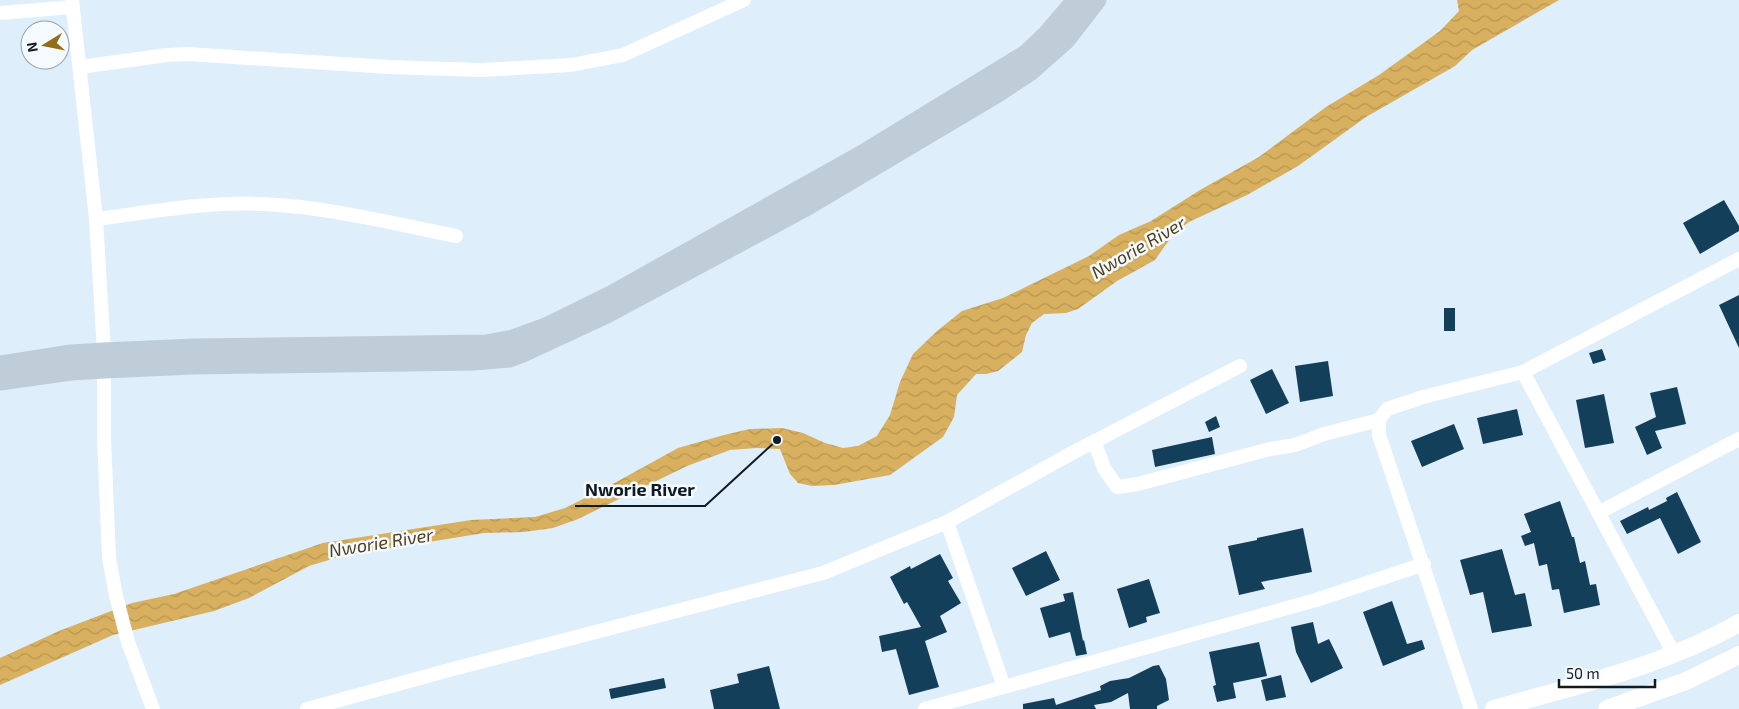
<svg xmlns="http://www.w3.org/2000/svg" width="1739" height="709" font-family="'Exo 2',sans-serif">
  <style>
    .water { fill: url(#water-waves) }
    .building { fill: #143f5a }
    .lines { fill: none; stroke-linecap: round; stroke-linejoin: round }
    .minor { stroke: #fff; stroke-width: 14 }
    .tertiary { stroke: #fff; stroke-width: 18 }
    .secondary { stroke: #becdd7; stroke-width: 19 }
    .labels { text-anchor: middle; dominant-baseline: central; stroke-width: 5; stroke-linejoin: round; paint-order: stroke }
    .water-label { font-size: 18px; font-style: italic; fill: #4f3e1b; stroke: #f4fafe }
    .leader { fill: none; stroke: #101a21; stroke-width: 2 }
    .callout-dot { fill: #101a21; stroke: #f4fafe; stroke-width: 2 }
    .callout-label { font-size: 18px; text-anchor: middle; font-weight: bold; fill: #101a21; stroke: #f4fafe; stroke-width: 5; stroke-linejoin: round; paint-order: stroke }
  </style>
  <defs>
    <pattern id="water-waves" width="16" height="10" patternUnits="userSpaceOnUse" patternTransform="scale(1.25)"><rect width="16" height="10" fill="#d8b05f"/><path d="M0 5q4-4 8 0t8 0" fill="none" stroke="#b89752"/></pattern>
  </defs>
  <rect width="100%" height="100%" fill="#deeefb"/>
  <path class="water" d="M1457 0H1559L1472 50 1455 66 1366 117 1298 166 1247 195 1189 222 1174 233 1155 260 1117 281 1078 309 1066 313 1044 314 1032 323 1026 335 1022 352 998 371 986 374H976L957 395 954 417 943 437 890 475 834 485 812 486 798 483 790 474 780 449 756 448 730 450 687 466 578 519 553 528 524 532 484 533 342 556 309 566 249 598 214 611 113 635 0 685V658L59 631 132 603 174 594 323 543 471 520 535 517 565 508 611 485 678 448 724 435 750 429 782 428 803 433 825 443 843 448 858 446 877 436 890 415 900 382 913 354 937 331 962 311 1003 298 1089 256 1119 235 1151 221 1200 190 1259 157 1326 107 1379 75 1440 31 1459 11Z"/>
  <path class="building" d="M1724 200 1739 226V231L1700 254 1683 223Z
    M1739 295V348L1719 305Z
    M1444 308H1455V331H1444Z
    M1602 349 1606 360 1593 364 1589 353Z
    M1328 361 1333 396 1300 402 1295 366Z
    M1272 369 1289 403 1266 414 1250 380Z
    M1677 387 1686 424 1655 431 1662 448 1647 455 1635 427 1656 417 1650 393Z
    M1604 394 1614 443 1585 448 1576 400Z
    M1517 409 1523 435 1483 444 1477 418Z
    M1216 416 1220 427 1209 432 1205 422Z
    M1454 424 1464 449 1422 467 1411 441Z
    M1212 437 1215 454 1155 467 1152 450Z
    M1677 492 1701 542 1678 554 1660 518 1627 534 1620 521 1648 507 1649 510 1667 501 1666 498Z
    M1560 501 1572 537H1574L1580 563 1585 561 1590 585 1596 584 1600 605 1564 613 1559 589 1552 590 1547 564 1539 566 1534 543 1525 546 1521 536 1531 532 1524 514Z
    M1303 528 1312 572 1261 582 1265 589 1239 595 1228 546 1257 540V538Z
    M1502 549 1515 595 1525 593 1532 626 1492 633 1483 592 1470 595 1460 560Z
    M1046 551 1060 580 1026 596 1012 568Z
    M940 554 953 578 948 581 961 603 940 616 947 632 925 641 939 687 909 695 896 649 882 652 879 636 921 627 907 602 904 604 890 577 910 566 911 569Z
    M1149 579 1160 613 1146 617 1147 622 1129 628 1117 589Z
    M1073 592 1083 641 1084 640 1087 654 1076 656 1070 632 1049 638 1040 608 1065 601 1063 594Z
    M1392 601 1407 644 1422 640 1425 649 1383 666 1363 612Z
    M1313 622 1318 644 1329 639 1343 668 1311 683 1296 652 1291 627Z
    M1259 642 1267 676 1233 683 1236 698 1217 702 1213 686 1216 685 1209 652Z
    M1159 665 1166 679 1169 700 1157 706V709H1130L1128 693 1111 702 1094 705 1096 709H1023V704L1054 698 1056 705 1101 690 1100 686 1110 681 1129 678 1153 666Z
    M769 666 780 709H714L710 690 739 683 737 674Z
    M1281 675 1286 697 1266 701 1261 680Z
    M664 678 666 688 611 699 609 689Z"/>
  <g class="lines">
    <path class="minor" d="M72 0 96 219 104 352V438L109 558 116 596 128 642 153 709
      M0 13 73 7
      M80 67 167 55 188 54 389 67 481 70 571 65 623 55 744 0
      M96 219C150 212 210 201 263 204 328 207 392 223 456 236
      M1523 372 1674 654
      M1094 441 1104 468 1117 487 1138 484 1270 449 1295 445 1324 434 1379 420
      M1598 513 1739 439
      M947 522 1074 452 1240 366
      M307 709 453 669 823 573 947 522 1004 687
      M925 709 1316 600 1424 564
      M1471 709 1379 435V420L1387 409 1423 397 1523 372 1739 259"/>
    <path class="tertiary" d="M1494 709C1577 685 1664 666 1739 623
      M1607 709 1686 681 1739 655"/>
    <path class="secondary" d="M0 365 71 354 104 352 194 348 486 344 513 339 546 327 611 295 861 155 1026 54 1048 33 1076 0
      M0 381 71 371 104 369 193 365 474 361 510 358 523 353 607 314 804 208 996 94 1031 71 1066 40 1097 0"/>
  </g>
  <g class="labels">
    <g class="water-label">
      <text transform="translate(1138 247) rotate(-30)">Nworie River</text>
      <text transform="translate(381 542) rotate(-9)">Nworie River</text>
    </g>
  </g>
  <path class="leader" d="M777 440L705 506H575"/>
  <circle class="callout-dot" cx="777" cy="440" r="5"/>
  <g class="callout-label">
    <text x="640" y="496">Nworie River</text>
  </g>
  <g transform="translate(45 45) rotate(260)"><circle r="24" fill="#f4fafe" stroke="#99a0a6"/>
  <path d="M0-4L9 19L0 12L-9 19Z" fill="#936e16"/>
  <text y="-8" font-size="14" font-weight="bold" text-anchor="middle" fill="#101a21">N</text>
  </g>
  <path d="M1559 679v8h96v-8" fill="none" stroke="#101a21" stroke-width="2.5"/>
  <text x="1566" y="679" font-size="15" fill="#101a21" stroke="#f4fafe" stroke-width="4" paint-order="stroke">50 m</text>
</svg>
